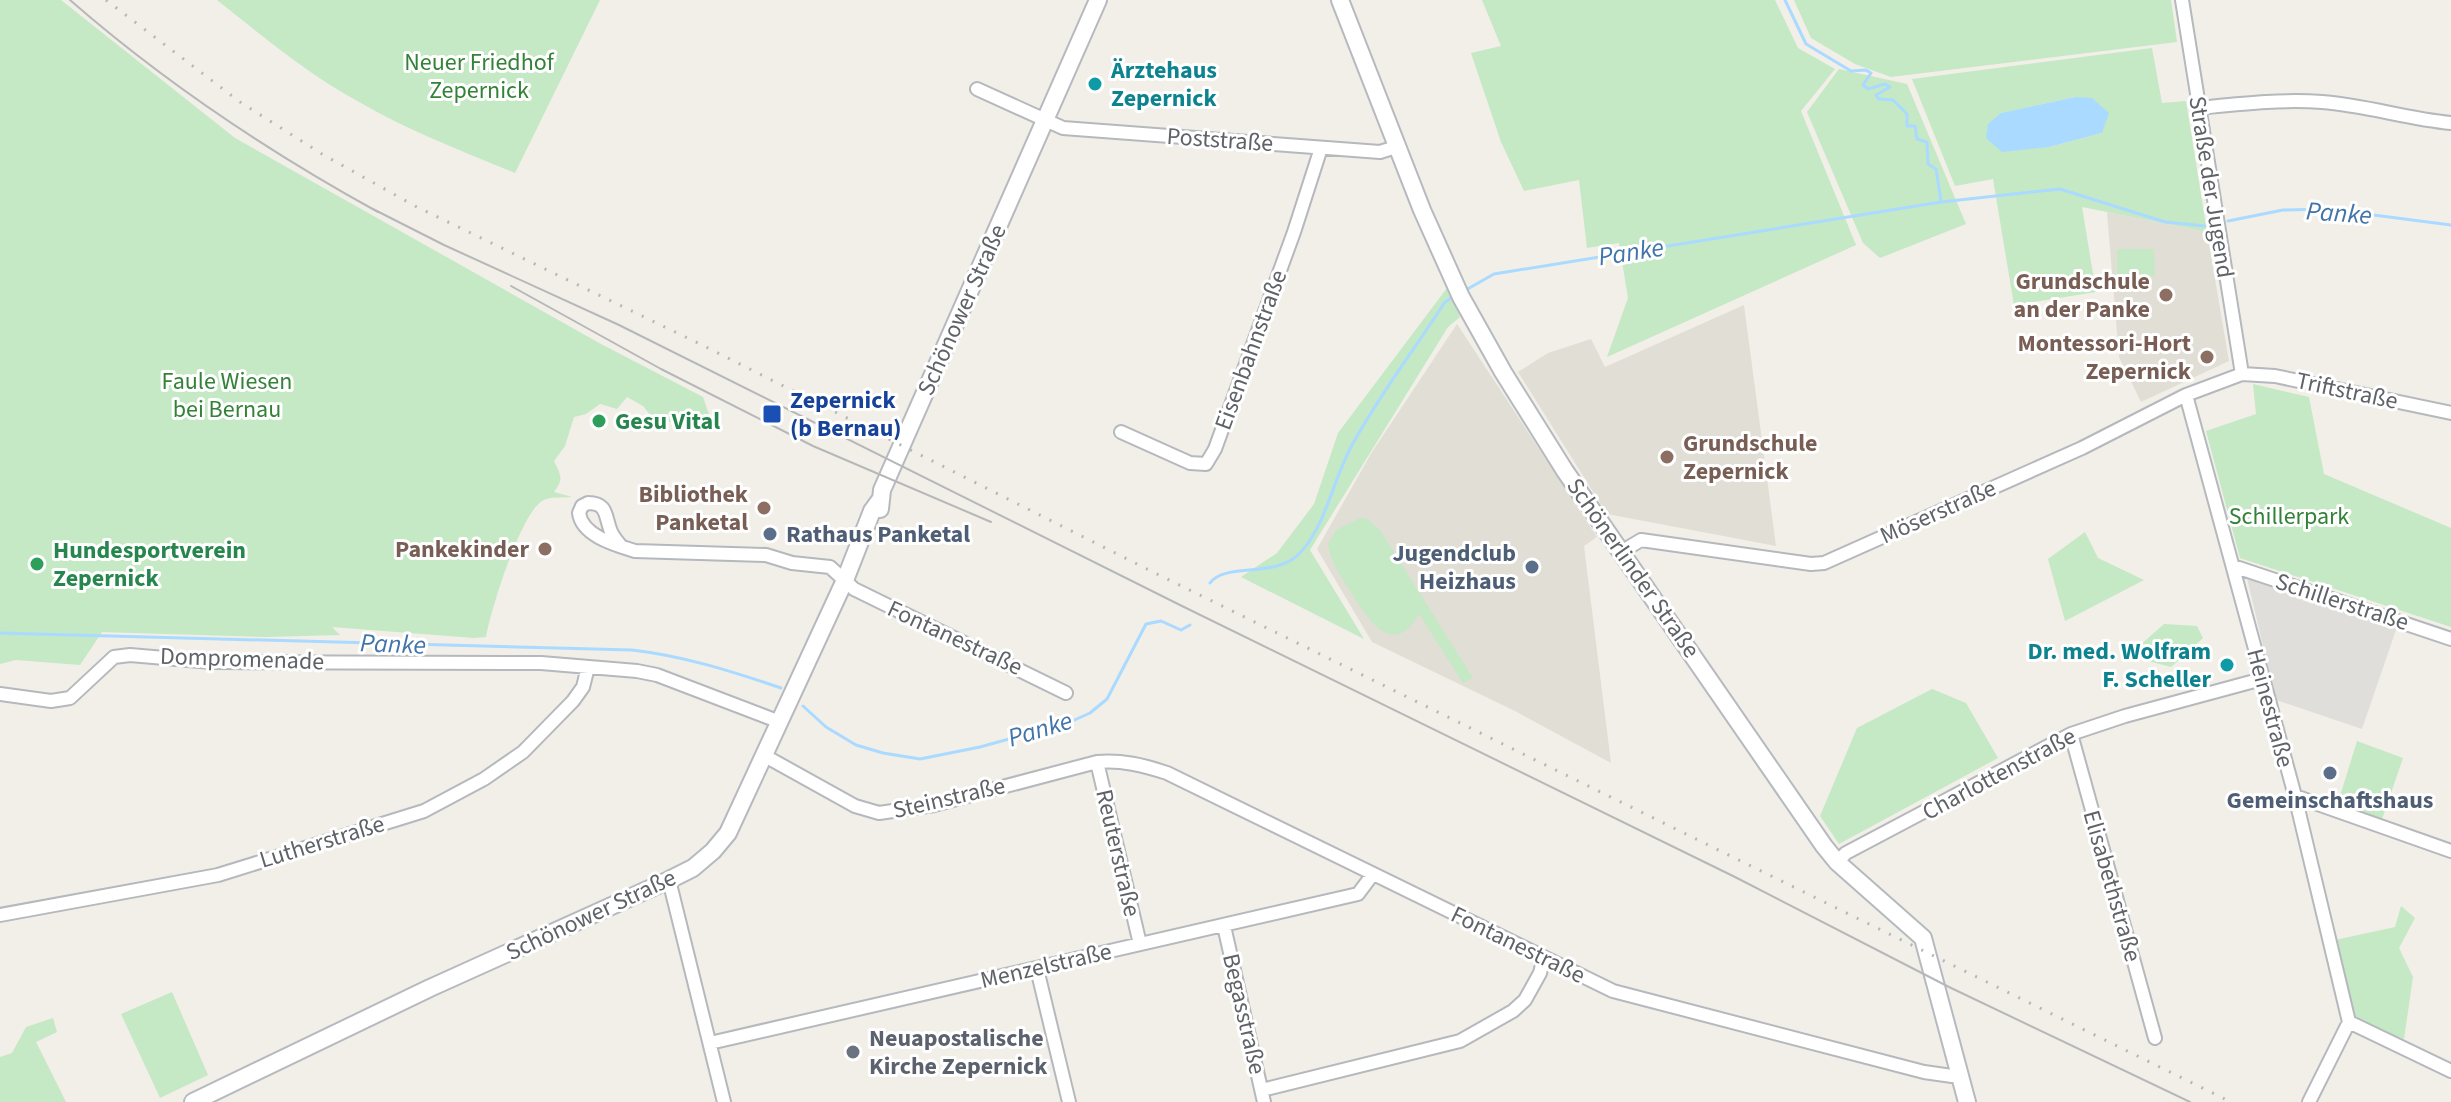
<svg xmlns="http://www.w3.org/2000/svg" width="2451" height="1102" font-family="'Source Sans 3',sans-serif">
  <style>
    .industrial { fill: #e0deda }
    .education { fill: #e1ded6 }
    .green { fill: #c5e8c5; fill-rule: evenodd }
    .water { fill: #aadaff }
    .lines { fill: none; stroke-linecap: round; stroke-linejoin: round }
    .stream { stroke: #aadaff; stroke-width: 3 }
    .street-casing { stroke: #b5b8bc; stroke-width: 16 }
    .secondary-casing { stroke: #b6babf; stroke-width: 20 }
    .street { stroke: #fff; stroke-width: 12 }
    .secondary { stroke: #fff; stroke-width: 16 }
    .tram { stroke: #b6b7b8; stroke-width: 2 }
    .rail { stroke: #b6b7b8; stroke-width: 3; stroke-dasharray: 2 10; stroke-linecap: butt }
    .culture-dot { fill: #0f9aa8; stroke: #fff; stroke-width: 3 }
    .education-dot { fill: #8d6e63; stroke: #fff; stroke-width: 3 }
    .transit-dot { fill: #1a4fb4; stroke: #fff; stroke-width: 3 }
    .leisure-dot { fill: #2e9e5b; stroke: #fff; stroke-width: 3 }
    .service-dot { fill: #5c6f8a; stroke: #fff; stroke-width: 3 }
    .worship-dot { fill: #6b7280; stroke: #fff; stroke-width: 3 }
    .labels { text-anchor: middle; dominant-baseline: central; stroke-width: 6; stroke-linejoin: round; paint-order: stroke }
    .park-label { font-size: 24px; fill: #348238; stroke: #fff }
    .culture-label { font-size: 24px; font-weight: bold; fill: #0d838f; stroke: #fff; text-anchor: start }
    .street-label { font-size: 24px; fill: #5f6368; stroke: #fff }
    .education-label { font-size: 24px; font-weight: bold; fill: #785e54; stroke: #fff; text-anchor: end }
    .transit-label { font-size: 24px; font-weight: bold; fill: #164399; stroke: #fff; text-anchor: start }
    .leisure-label { font-size: 24px; font-weight: bold; fill: #27864d; stroke: #fff; text-anchor: start }
    .service-label { font-size: 24px; font-weight: bold; fill: #4e5e75; stroke: #fff; text-anchor: start }
    .worship-label { font-size: 24px; font-weight: bold; fill: #5b616d; stroke: #fff; text-anchor: start }
    .water-label { font-size: 26px; font-style: italic; fill: #4174aa; stroke: #fff }
  </style>
  <rect width="100%" height="100%" fill="#f1efe8"/>
  <path class="industrial" d="M2246 574 2397 627 2362 729 2276 700Z"/>
  <path class="education" d="M2107 212 2207 232 2229 361 2141 402 2119 357Z
    M1744 305 1776 546 1607 514 1518 372 1548 353 1591 339 1605 367Z
    M1457 324 1597 537 1584 546 1611 763 1515 711 1372 642 1317 549 1372 452Z"/>
  <path class="green" d="M0 0H61L235 138 601 344 703 397 712 423 704 427 684 422H656L643 406 627 397 617 409 600 404 586 414 574 417 565 446 554 461C561 476 564 479 554 492L572 497C563 498 549 496 542 501 520 515 491 609 486 637L474 638 332 627 340 635 266 637 102 632 80 665 16 660 0 664Z
    M217 0H600L515 173C460 150 404 129 352 98 304 71 260 34 217 0Z
    M1482 0H1775L1798 48 1835 69 1801 111 1856 245 1607 357 1628 298 1619 243 1587 248 1579 180 1524 191 1501 142 1471 53 1501 46Z
    M1794 0H2171L2177 42 1891 77 1855 64 1811 38Z
    M2152 48 2162 103 2186 101 2207 232 2082 207 2096 292 2014 305 1993 179 1955 186 1912 79ZM2075 97 2102 133 2049 147 2001 113Z
    M1839 69 1907 84 1966 224 1880 258 1863 243 1807 112Z
    M2117 249H2154L2155 276H2117Z
    M1447 288 1460 317 1448 327 1310 550 1364 639 1241 577 1277 553 1314 504 1338 433Z
    M2253 384 2309 397 2324 474 2451 528V627L2240 558 2206 431 2256 414Z
    M1360 518 1367 519 1380 530 1473 678 1463 683 1419 614C1392 662 1365 615 1349 589 1340 575 1330 561 1328 544L1336 530Z
    M2085 532 2098 558 2144 580 2065 621 2048 559Z
    M2164 624 2197 626 2203 638 2171 667 2148 661 2138 647Z
    M1932 689 1966 703 1998 758 1839 844 1820 816 1857 728Z
    M2357 741 2403 758 2381 822 2337 806Z
    M2401 906 2415 918 2399 948 2413 977 2404 1039 2353 1019 2335 940 2395 927Z
    M172 992 208 1075 160 1098 121 1014Z
    M53 1018 57 1032 36 1042 66 1102H0V1057L12 1053 26 1027Z"/>
  <path class="water" d="M2075 97 2092 98 2109 113 2102 133 2049 147 2002 152 1986 138 1988 124 2001 113Z"/>
  <g class="lines">
    <path class="stream" d="M1785 0 1806 44 1851 71 1866 70 1871 73 1863 85 1868 89 1885 84 1890 87 1876 95 1879 99 1893 100 1907 114V126H1915L1917 139 1927 142 1928 164 1936 169 1941 201
      M2228 221 2283 210 2327 209 2451 225
      M1464 291 1494 274 1941 202 2060 189 2165 222 2205 226
      M1210 583C1225 562 1276 579 1300 553 1326 525 1333 480 1351 447 1378 397 1414 350 1445 302L1454 296
      M0 633 632 650C684 656 731 671 781 688
      M803 706 826 727 856 745 883 753 920 759 980 747 1070 722 1090 713 1107 699 1146 624 1161 621 1181 630 1190 625"/>
    <g class="street-casing">
      <path id="street" d="M2182 0 2242 374
        M977 89 1063 128 1380 152 1396 147
        M2198 108C2239 104 2280 99 2322 102 2365 105 2407 119 2451 123
        M2186 395 2295 796 2349 1022 2451 1071
        M1121 432 1190 463 1206 464 1215 449 1294 232 1321 148
        M621 546C617 541 612 536 610 529 605 515 607 503 588 503L582 506 579 513C582 536 616 545 635 551L766 555 792 563 830 567 854 589 1066 693
        M1621 552 1641 540 1811 564 1824 563 2082 448 2186 395 2242 374 2275 376 2451 413
        M2233 566 2451 639
        M0 694 51 701 70 698 114 657 130 655 211 662 541 663 637 671 657 675 780 722
        M2071 734 2155 1038
        M765 756 855 806 879 813 934 805 1097 762C1122 760 1143 765 1167 773L1613 991 1924 1072 1952 1076 1960 1075
        M1097 762 1140 944
        M2295 796 2451 851
        M1837 862 1846 853 2071 734 2125 716 2262 679
        M669 880 724 1102
        M0 915 218 875 424 811 484 779 523 752 573 701 583 687 588 667
        M1224 926 1264 1102
        M1037 969 1069 1102
        M710 1043 1358 894 1373 874
        M1262 1090 1460 1041 1513 1011 1525 1000 1540 973 1544 957
        M2309 1102 2349 1022"/>
    </g>
    <g class="secondary-casing">
      <path id="secondary" d="M1340 0 1422 210 1461 297 1503 372 1565 471 1824 846 1837 862 1923 938 1967 1102
        M880 509 882 490 1098 0
        M193 1102 430 988 669 880 693 868 713 851 728 833 845 580 872 511 880 500"/>
    </g>
    <use href="#street" class="street"/>
    <use href="#secondary" class="secondary"/>
    <path class="tram" d="M70 0C164 82 269 152 378 212
      M369 207 444 245 619 325 1182 606 1735 877 1949 987 2190 1102
      M511 286 661 369 813 446 991 522"/>
    <path class="rail" d="M106 0 240 102 322 154 415 206 702 345 1155 573 2231 1102"/>
  </g>
  <g class="culture-dot">
    <circle cx="1095" cy="84" r="8"/>
    <circle cx="2227" cy="665" r="8"/>
  </g>
  <g class="education-dot">
    <circle cx="2166" cy="295" r="8"/>
    <circle cx="2207" cy="357" r="8"/>
    <circle cx="1667" cy="457" r="8"/>
    <circle cx="764" cy="508" r="8"/>
    <circle cx="545" cy="549" r="8"/>
  </g>
  <rect class="transit-dot" x="762" y="404" width="20" height="20" rx="4"/>
  <g class="leisure-dot">
    <circle cx="599" cy="421" r="8"/>
    <circle cx="37" cy="564" r="8"/>
  </g>
  <g class="service-dot">
    <circle cx="770" cy="534" r="8"/>
    <circle cx="1532" cy="567" r="8"/>
    <circle cx="2330" cy="773" r="8"/>
  </g>
  <circle class="worship-dot" cx="853" cy="1052" r="8"/>
  <g class="labels">
    <g class="park-label">
      <text x="479" y="62">Neuer Friedhof<tspan x="479" dy="28">Zepernick</tspan></text>
      <text x="227" y="381">Faule Wiesen<tspan x="227" dy="28">bei Bernau</tspan></text>
      <text x="2289" y="516">Schillerpark</text>
    </g>
    <g class="culture-label">
      <text x="1111" y="70">Ärztehaus<tspan x="1111" dy="28">Zepernick</tspan></text>
      <text x="2211" y="651" text-anchor="end">Dr. med. Wolfram<tspan x="2211" dy="28">F. Scheller</tspan></text>
    </g>
    <g class="street-label">
      <text transform="translate(1220 140) rotate(4)">Poststraße</text>
      <text transform="translate(2211 187) rotate(81)">Straße der Jugend</text>
      <text transform="translate(962 310) rotate(-66)">Schönower Straße</text>
      <text transform="translate(1251 350) rotate(-70)">Eisenbahnstraße</text>
      <text transform="translate(2347 391) rotate(12)">Triftstraße</text>
      <text transform="translate(1938 512) rotate(-24)">Möserstraße</text>
      <text transform="translate(1633 568) rotate(55)">Schönerlinder Straße</text>
      <text transform="translate(2342 602) rotate(18)">Schillerstraße</text>
      <text transform="translate(955 638) rotate(25)">Fontanestraße</text>
      <text transform="translate(242 659) rotate(2)">Dompromenade</text>
      <text transform="translate(2270 708) rotate(75)">Heinestraße</text>
      <text transform="translate(1999 774) rotate(-28)">Charlottenstraße</text>
      <text transform="translate(949 798) rotate(-13)">Steinstraße</text>
      <text transform="translate(322 842) rotate(-17)">Lutherstraße</text>
      <text transform="translate(1118 853) rotate(77)">Reuterstraße</text>
      <text transform="translate(2112 886) rotate(74)">Elisabethstraße</text>
      <text transform="translate(591 915) rotate(-25)">Schönower Straße</text>
      <text transform="translate(1518 945) rotate(26)">Fontanestraße</text>
      <text transform="translate(1046 966) rotate(-13)">Menzelstraße</text>
      <text transform="translate(1244 1014) rotate(77)">Begasstraße</text>
    </g>
    <g class="education-label">
      <text x="2150" y="281">Grundschule<tspan x="2150" dy="28">an der Panke</tspan></text>
      <text x="2191" y="343">Montessori-Hort<tspan x="2191" dy="28">Zepernick</tspan></text>
      <text x="1683" y="443" text-anchor="start">Grundschule<tspan x="1683" dy="28">Zepernick</tspan></text>
      <text x="748" y="494">Bibliothek<tspan x="748" dy="28">Panketal</tspan></text>
      <text x="529" y="549">Pankekinder</text>
    </g>
    <g class="transit-label">
      <text x="790" y="400">Zepernick<tspan x="790" dy="28">(b Bernau)</tspan></text>
    </g>
    <g class="leisure-label">
      <text x="615" y="421">Gesu Vital</text>
      <text x="53" y="550">Hundesportverein<tspan x="53" dy="28">Zepernick</tspan></text>
    </g>
    <g class="service-label">
      <text x="786" y="534">Rathaus Panketal</text>
      <text x="1516" y="553" text-anchor="end">Jugendclub<tspan x="1516" dy="28">Heizhaus</tspan></text>
      <text x="2330" y="800" text-anchor="middle">Gemeinschaftshaus</text>
    </g>
    <g class="worship-label">
      <text x="869" y="1038">Neuapostalische<tspan x="869" dy="28">Kirche Zepernick</tspan></text>
    </g>
    <g class="water-label">
      <text transform="translate(2339 213) rotate(4)">Panke</text>
      <text transform="translate(1631 252) rotate(-9)">Panke</text>
      <text transform="translate(393 644) rotate(2)">Panke</text>
      <text transform="translate(1040 729) rotate(-17)">Panke</text>
    </g>
  </g>
</svg>
